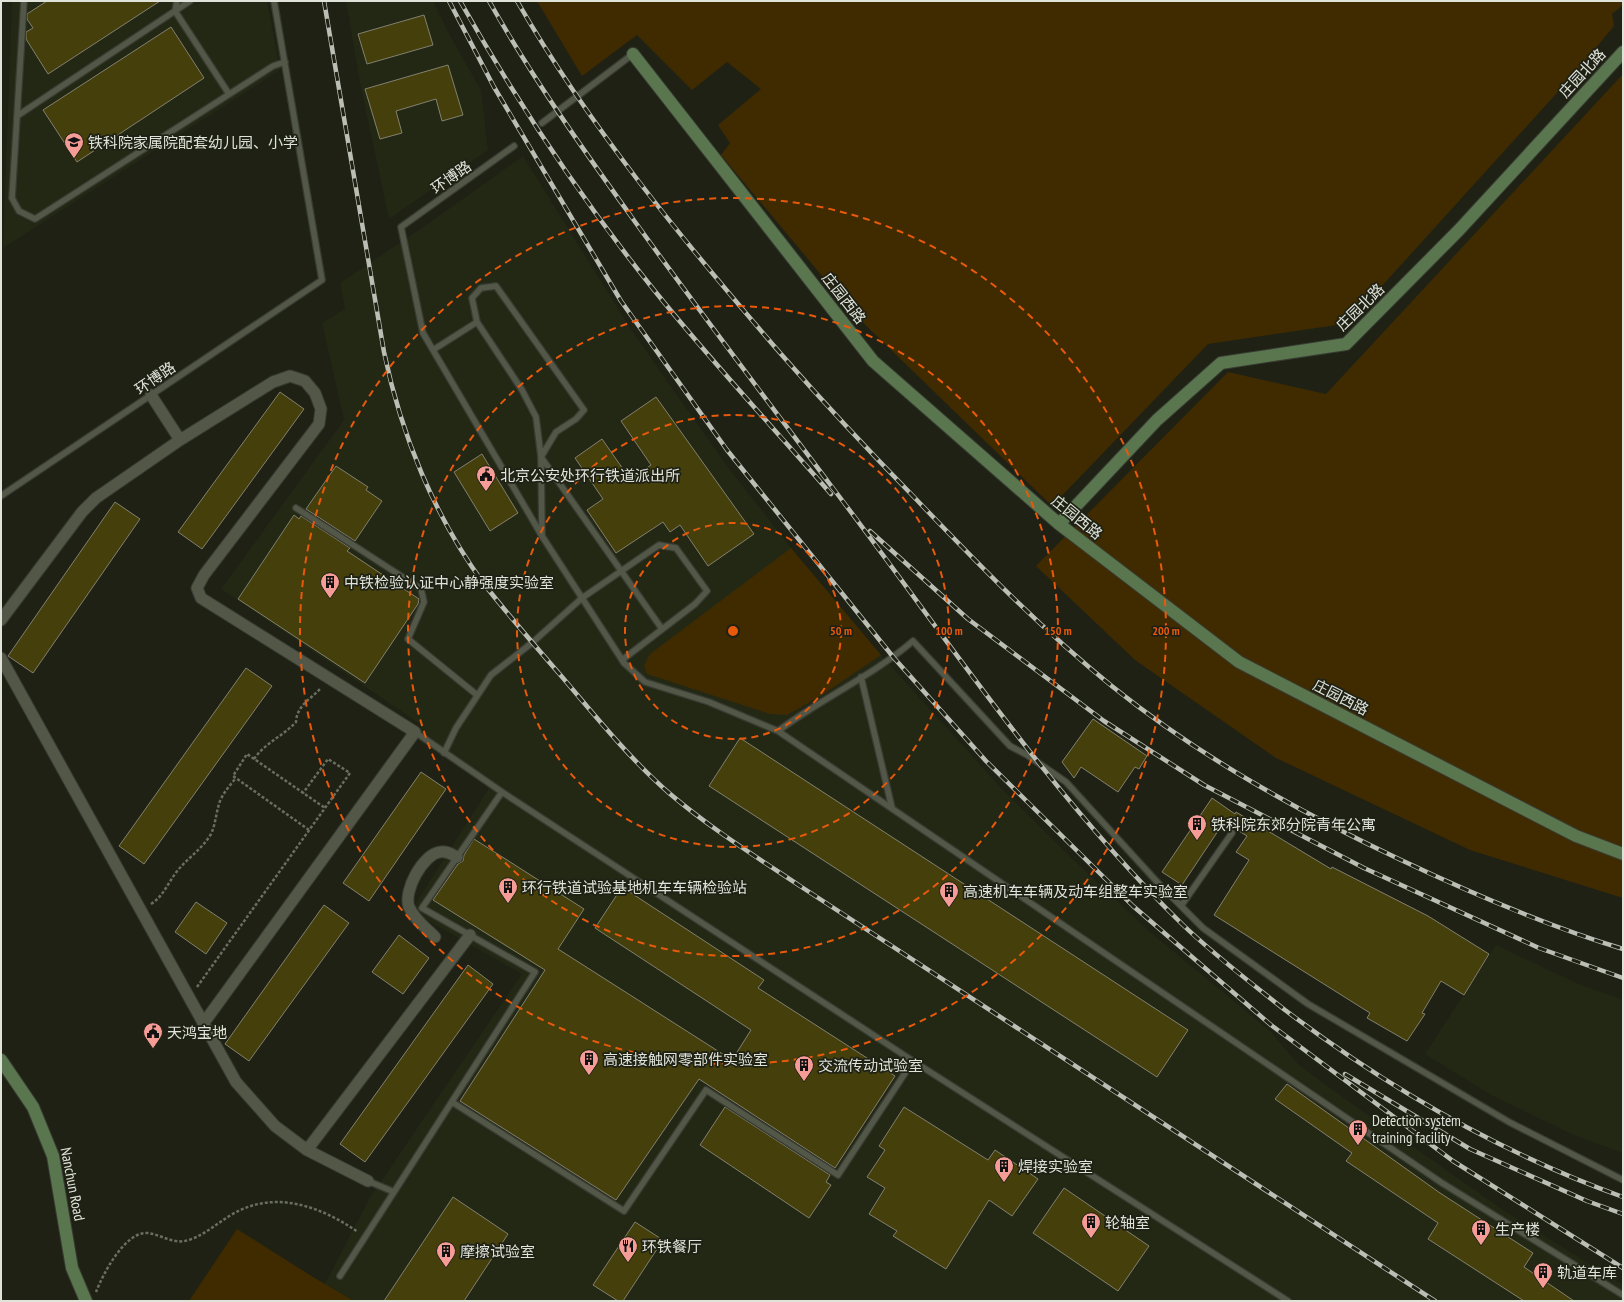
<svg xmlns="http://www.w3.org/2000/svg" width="1624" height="1302" font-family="'PT Sans Narrow','Noto Sans SC',sans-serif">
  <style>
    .built { fill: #232815 }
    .green { fill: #402b00 }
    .building { fill: #453f0c; stroke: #82806f }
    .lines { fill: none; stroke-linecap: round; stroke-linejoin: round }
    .lane-casing { stroke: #383b32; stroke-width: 8 }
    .street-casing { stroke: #383b32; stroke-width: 13 }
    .secondary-casing { stroke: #383b32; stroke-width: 14 }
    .path { stroke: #6a6d62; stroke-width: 2.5; stroke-dasharray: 3 2; stroke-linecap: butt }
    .lane { stroke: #525747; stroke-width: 5.5 }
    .street { stroke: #525747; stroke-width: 11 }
    .secondary { stroke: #5a764e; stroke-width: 12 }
    .rail-casing { stroke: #bbbeb4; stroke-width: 4.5 }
    .rail { stroke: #1e2114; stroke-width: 3; stroke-dasharray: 9; stroke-linecap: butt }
    .ring { fill: none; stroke: #e8590c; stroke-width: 2; stroke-dasharray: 7 5 }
    .labels { text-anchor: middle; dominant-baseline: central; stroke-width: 3.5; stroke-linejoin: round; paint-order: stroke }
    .street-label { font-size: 15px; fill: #e0e3da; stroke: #1e2114 }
    .poi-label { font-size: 15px; fill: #e0e3da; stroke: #1e2114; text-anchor: start }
    .centre { fill: #e8590c; stroke: #1e2114; stroke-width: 2 }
    .ring-label { font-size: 12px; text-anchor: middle; font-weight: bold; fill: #e8590c; stroke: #1e2114; stroke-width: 3.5; stroke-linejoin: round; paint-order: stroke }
  </style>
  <rect width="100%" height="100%" fill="#1e2114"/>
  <path class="built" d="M12 1H267L280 70 3 248Z
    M346 1H433L448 32 481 90 488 150 389 219 360 83Z
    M523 156 632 331 727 466 791 548 881 655 1003 790 1082 868 1150 932 1269 1030 1300 1066 1354 1105 1503 1210 1623 1285V1301H354L325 1284 369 1199 522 974 411 911 489 788 416 738 423 726 221 589 344 420 322 323 345 309 340 283 422 228Z
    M1496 945 1576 983 1623 1000V1153L1574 1135 1491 1095 1425 1054Z"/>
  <path class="green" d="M537 1H1622L1623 5 1612 14 1614 26 1575 73 1381 287 1337 325 1208 344 1052 506 853 313 721 155 730 143 718 125 761 89 727 62 692 90 637 35 582 76Z
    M1623 74V898L1470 850 1276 758 1135 660 1036 566 1228 372 1326 394Z
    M791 548 881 655 822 695 787 715 770 714 647 674 644 666 650 654Z
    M237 1229 313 1277 354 1301H189Z"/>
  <path class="building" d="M47 1H160L48 74 26 39V32L33 28 27 19V14Z
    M424 15 433 45 367 64 358 34Z
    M171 27 204 78 77 162 43 110Z
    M448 65 463 115 442 121 436 99 396 111 402 133 380 139 365 89Z
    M280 392 304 409 202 549 178 532Z
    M656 397 754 534 708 566 680 525 670 532 663 522 616 553 587 510 603 499 575 458 602 439 630 479 651 465 621 421Z
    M482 454 518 513 490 531 454 472Z
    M336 466 368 487 366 490 382 501 355 541 306 509Z
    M115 502 140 519 33 673 8 656Z
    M294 515 299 519 301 516 350 548 347 551 419 599 418 604 365 683 238 599Z
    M246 668 272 686 144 864 119 846Z
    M1093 719 1147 756 1139 769 1135 767 1118 792 1081 767 1074 778 1062 762Z
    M740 738 1188 1030 1157 1077 709 786Z
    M421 772 446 789 369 901 343 883Z
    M1212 798 1235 814 1236 812 1268 831 1331 869 1332 867 1428 916 1489 954 1464 995 1441 981 1422 1013 1425 1014 1407 1041 1367 1018 1370 1013 1214 915 1249 860 1236 852 1247 836 1224 822 1182 885 1162 872Z
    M474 839 584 909 558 949 732 1060 751 1030 595 928 622 887 764 980 758 988 895 1076 835 1168 699 1079 616 1200 460 1101 545 970 433 900 458 864 463 861 464 855Z
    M196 902 227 923 206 954 175 932Z
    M324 905 349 923 249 1061 225 1044Z
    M399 935 429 958 403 994 372 972Z
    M468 965 493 984 365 1162 340 1144Z
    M1287 1084 1440 1193 1533 1253 1524 1267 1574 1301H1524L1428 1239 1438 1223 1346 1161 1352 1153 1275 1099Z
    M725 1107 830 1175 826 1182 831 1185 809 1218 700 1145Z
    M904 1107 988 1160 995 1150 1038 1179 1012 1216 989 1200 946 1269 893 1236 897 1231 869 1214 885 1188 867 1177 885 1150 879 1146Z
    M1064 1188 1149 1246 1118 1291 1033 1233Z
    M453 1197 508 1234 464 1301H384Z
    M635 1222 663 1240 623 1301H618L593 1285Z"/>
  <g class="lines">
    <g class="lane-casing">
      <path id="lane" d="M24 1 12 198 19 211 35 219 273 66 285 62
        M177 1 175 11 229 94
        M17 116 190 1
        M542 123 633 54
        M514 146 401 227 423 333 542 536 624 663 645 682 709 702 778 731C821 699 872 676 913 641L1010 746 1027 755 1066 782 1159 884 1203 928 1308 1004 1509 1122 1623 1180
        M433 350 477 322
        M1 496 322 280 274 1
        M296 508 421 589 424 602 408 639 477 695
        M542 535 541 457 556 432 576 419 584 410 496 286 481 288 472 298 477 322 522 390 536 417 541 457 662 629
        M861 677 892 808
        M778 731 1442 1183 1623 1295
        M415 732 502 792 913 1061 1288 1301
        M444 753 456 728 491 675 533 642 582 598 659 545 676 548 707 591 695 604 622 660
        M1181 906 1232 833
        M452 1102 624 1211 706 1090 838 1175 913 1061
        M368 1181 394 1192 535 972 422 908 502 792
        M340 1276 394 1192"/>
    </g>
    <g class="street-casing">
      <path id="street" d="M151 395 180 440
        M1 620 82 512 96 498 180 440 273 382 290 376 305 381 315 393 321 409 319 424 204 575 197 588 201 598 415 732 203 1024
        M1 658 236 1082 275 1126 307 1150 368 1181
        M435 937C426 928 414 919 409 907 403 891 423 854 440 852 447 851 451 854 457 857
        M307 1150 470 935"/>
    </g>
    <g class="secondary-casing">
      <path id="secondary" d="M633 54 873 361 1059 524 1239 662 1576 836 1623 854
        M1059 524 1157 420 1221 363 1346 344 1459 230 1623 52
        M1 1060 33 1107 53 1156 72 1268 86 1301"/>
    </g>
    <path class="path" d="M254 759C265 743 283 736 296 722 297 705 311 699 321 688
      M309 830 233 776 247 754 325 808
      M151 904C164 896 168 882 178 870 189 857 202 849 211 834 216 823 216 812 220 801 224 792 230 785 236 778
      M197 987 350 773 328 759 303 793
      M96 1292C103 1274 125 1231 148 1233 162 1235 174 1245 189 1240 206 1234 216 1224 231 1215 274 1189 320 1206 358 1232"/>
    <use href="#lane" class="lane"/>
    <use href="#street" class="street"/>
    <use href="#secondary" class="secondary"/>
    <g class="rail-casing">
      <path id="rail" d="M324 1 384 352C401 434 434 516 484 584 509 616 536 647 563 678 596 717 630 759 669 793 710 828 755 856 800 886L1435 1301
        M449 1 494 87 621 301 727 450 894 658 986 761 1133 906 1271 1025 1453 1161 1623 1268
        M460 1C517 102 581 199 654 290 710 360 772 426 831 494
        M489 1C532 77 582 148 633 219 697 308 763 395 829 483 943 632 1047 792 1182 924 1214 955 1250 982 1285 1010 1388 1088 1501 1153 1623 1197
        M517 1C590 128 685 243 781 354 824 403 868 450 913 496 977 563 1041 629 1113 687 1200 757 1300 812 1401 860 1473 894 1547 926 1623 949
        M870 531 968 619 1104 721 1204 785 1364 868 1539 948 1623 978
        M1345 1074 1470 1149 1587 1201 1623 1214"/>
    </g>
    <use href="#rail" class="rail"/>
  </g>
  <g class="ring">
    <circle cx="733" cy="631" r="108"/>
    <circle cx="733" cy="631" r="216"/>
    <circle cx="733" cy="631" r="325"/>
    <circle cx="733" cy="631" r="433"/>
  </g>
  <defs>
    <g id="school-pin" transform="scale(1)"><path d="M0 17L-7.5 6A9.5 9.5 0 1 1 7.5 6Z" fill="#f59c96" stroke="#1e2114"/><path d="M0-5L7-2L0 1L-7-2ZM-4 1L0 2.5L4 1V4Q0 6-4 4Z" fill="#111"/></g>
    <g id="civic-pin" transform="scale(1)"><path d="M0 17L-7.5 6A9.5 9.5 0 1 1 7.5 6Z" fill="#f59c96" stroke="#1e2114"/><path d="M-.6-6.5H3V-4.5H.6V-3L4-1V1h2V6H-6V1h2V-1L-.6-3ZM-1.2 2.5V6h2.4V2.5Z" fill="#111"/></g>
    <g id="building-pin" transform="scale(1)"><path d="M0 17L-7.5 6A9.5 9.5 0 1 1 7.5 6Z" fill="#f59c96" stroke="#1e2114"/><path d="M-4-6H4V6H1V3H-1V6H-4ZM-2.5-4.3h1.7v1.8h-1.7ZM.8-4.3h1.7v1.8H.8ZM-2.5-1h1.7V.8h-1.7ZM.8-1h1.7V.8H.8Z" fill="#111"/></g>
    <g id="restaurant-pin" transform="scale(1)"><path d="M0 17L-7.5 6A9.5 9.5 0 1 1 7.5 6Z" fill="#f59c96" stroke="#1e2114"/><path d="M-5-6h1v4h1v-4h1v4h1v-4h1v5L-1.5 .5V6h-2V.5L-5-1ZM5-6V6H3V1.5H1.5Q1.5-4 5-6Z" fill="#111"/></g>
  </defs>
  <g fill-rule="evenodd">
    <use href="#school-pin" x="74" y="142"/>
    <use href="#civic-pin" x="486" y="475"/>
    <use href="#building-pin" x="330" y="582"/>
    <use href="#building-pin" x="1197" y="824"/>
    <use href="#building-pin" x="508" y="887"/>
    <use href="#building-pin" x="949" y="891"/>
    <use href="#civic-pin" x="153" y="1032"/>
    <use href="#building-pin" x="589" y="1059"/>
    <use href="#building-pin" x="804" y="1065"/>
    <use href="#building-pin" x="1358" y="1129"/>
    <use href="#building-pin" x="1004" y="1166"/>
    <use href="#building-pin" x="1091" y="1222"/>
    <use href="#building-pin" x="1481" y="1229"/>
    <use href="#restaurant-pin" x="628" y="1246"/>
    <use href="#building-pin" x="446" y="1251"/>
    <use href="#building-pin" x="1543" y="1272"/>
  </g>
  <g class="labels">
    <g class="street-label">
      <text transform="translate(1582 73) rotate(-47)">庄园北路</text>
      <text transform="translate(451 177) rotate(-35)">环博路</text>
      <text transform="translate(844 298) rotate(52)">庄园西路</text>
      <text transform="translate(1360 307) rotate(-44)">庄园北路</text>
      <text transform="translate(155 378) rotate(-34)">环博路</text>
      <text transform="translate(1077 517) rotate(39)">庄园西路</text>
      <text transform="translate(1341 697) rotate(27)">庄园西路</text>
      <text transform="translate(73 1184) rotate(79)">Nanchun Road</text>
    </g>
    <g class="poi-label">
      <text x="88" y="142">铁科院家属院配套幼儿园、小学</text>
      <text x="500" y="475">北京公安处环行铁道派出所</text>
      <text x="344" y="582">中铁检验认证中心静强度实验室</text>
      <text x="1211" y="824">铁科院东郊分院青年公寓</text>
      <text x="522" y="887">环行铁道试验基地机车车辆检验站</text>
      <text x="963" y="891">高速机车车辆及动车组整车实验室</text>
      <text x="167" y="1032">天鸿宝地</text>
      <text x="603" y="1059">高速接触网零部件实验室</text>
      <text x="818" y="1065">交流传动试验室</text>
      <text x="1372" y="1120">Detection system<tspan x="1372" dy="17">training facility</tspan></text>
      <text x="1018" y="1166">焊接实验室</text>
      <text x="1105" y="1222">轮轴室</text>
      <text x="1495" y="1229">生产楼</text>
      <text x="642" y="1246">环铁餐厅</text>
      <text x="460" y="1251">摩擦试验室</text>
      <text x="1557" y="1272">轨道车库</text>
    </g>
  </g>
  <circle cx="733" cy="631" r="6" class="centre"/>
  <g class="ring-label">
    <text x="841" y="635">50 m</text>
    <text x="949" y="635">100 m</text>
    <text x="1058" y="635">150 m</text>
    <text x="1166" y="635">200 m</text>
  </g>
  <rect width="1624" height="1302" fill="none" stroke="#e0e3da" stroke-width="4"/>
</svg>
